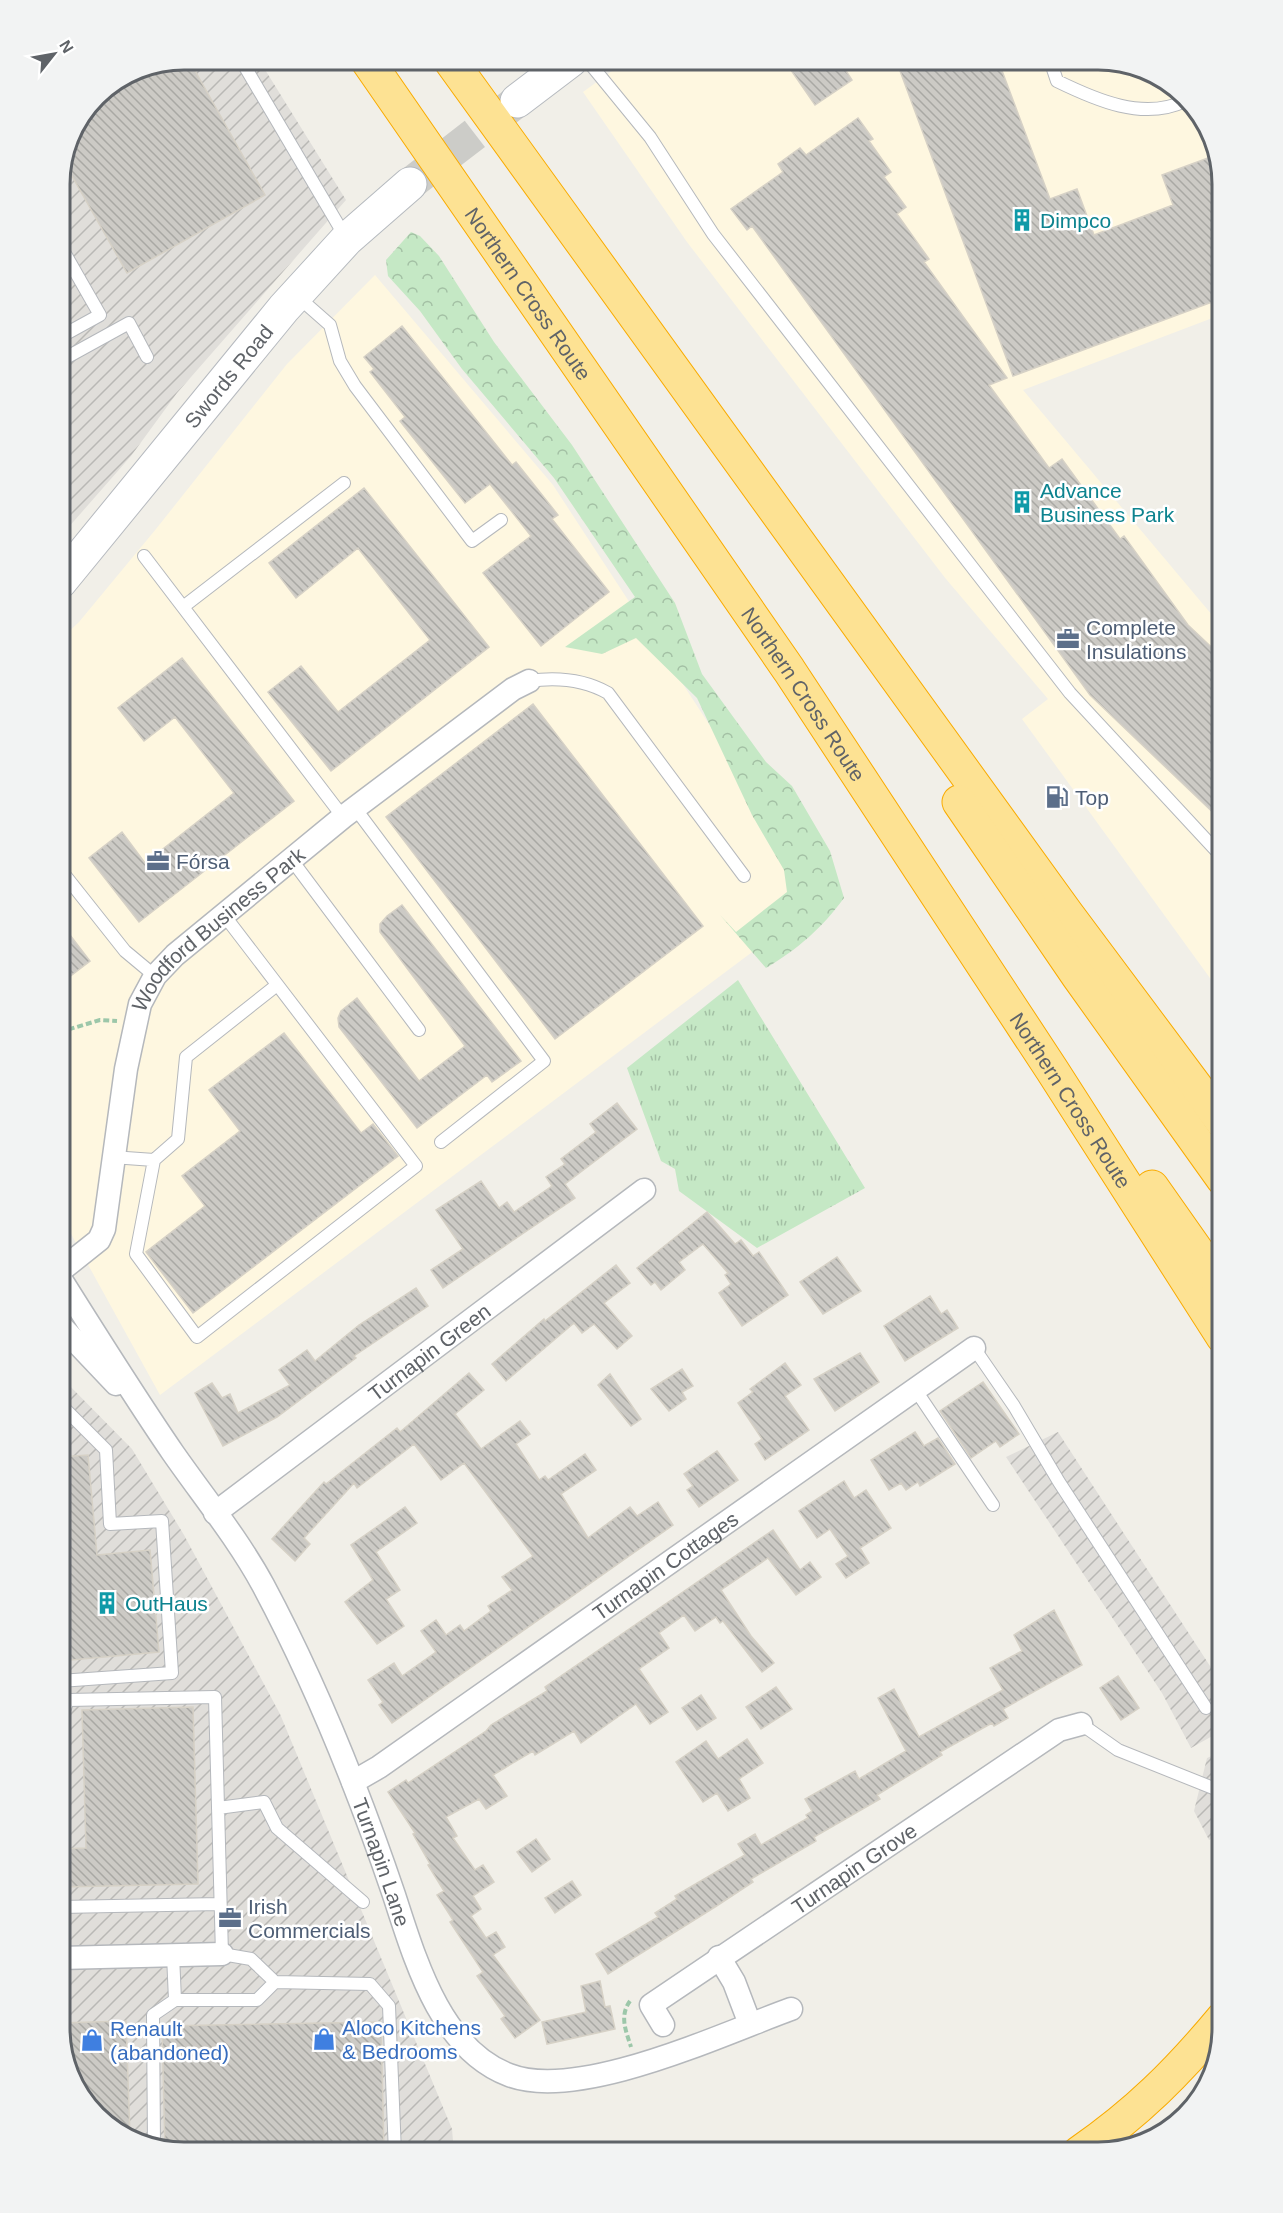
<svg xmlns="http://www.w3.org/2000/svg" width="1283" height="2213" font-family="Arial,sans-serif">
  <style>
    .commercial { fill: #fef7e0 }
    .industrial { fill: url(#industrial-furrows) }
    .grass { fill: url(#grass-tufts) }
    .forest { fill: url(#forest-crowns) }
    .building { fill: url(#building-back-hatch); stroke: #d6d1c6; stroke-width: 1.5 }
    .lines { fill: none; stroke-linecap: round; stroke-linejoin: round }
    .secondary-tunnel { stroke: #ccccc8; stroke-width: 33; stroke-dasharray: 33 16; stroke-linecap: butt }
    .service-casing { stroke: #b5b8bc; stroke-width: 14 }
    .minor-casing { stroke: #b5b8bc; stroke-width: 25 }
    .secondary-casing { stroke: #b6babf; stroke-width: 35 }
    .motorway-casing { stroke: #f9ab00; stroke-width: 35 }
    .path { stroke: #9cc7a9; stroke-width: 4; stroke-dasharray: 6 3; stroke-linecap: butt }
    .service { stroke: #fff; stroke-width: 12 }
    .minor { stroke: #fff; stroke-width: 22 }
    .secondary { stroke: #fff; stroke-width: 33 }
    .motorway { stroke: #fde293; stroke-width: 33 }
    .labels { text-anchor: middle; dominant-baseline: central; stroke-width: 5; stroke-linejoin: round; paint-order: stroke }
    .culture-label { font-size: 21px; fill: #0d838f; stroke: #fff; text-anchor: start }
    .street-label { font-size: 21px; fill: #5f6368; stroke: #fff }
    .service-label { font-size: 21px; fill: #4e5e75; stroke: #fff; text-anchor: start }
    .shop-label { font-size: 21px; fill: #366cbe; stroke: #fff; text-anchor: start }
    .rim { fill: none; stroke: #5f6368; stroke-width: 3 }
  </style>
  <defs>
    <pattern id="industrial-furrows" width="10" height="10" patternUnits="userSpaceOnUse" patternTransform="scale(1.5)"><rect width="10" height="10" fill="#e0deda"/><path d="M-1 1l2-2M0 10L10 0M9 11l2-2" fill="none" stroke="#b9b8b5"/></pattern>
    <pattern id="grass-tufts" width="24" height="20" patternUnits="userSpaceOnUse" patternTransform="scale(1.5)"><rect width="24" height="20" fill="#c5e8c5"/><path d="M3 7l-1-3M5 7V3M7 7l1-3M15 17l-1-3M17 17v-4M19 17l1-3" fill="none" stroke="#a3c0a4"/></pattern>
    <pattern id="forest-crowns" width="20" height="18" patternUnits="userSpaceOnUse" patternTransform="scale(1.5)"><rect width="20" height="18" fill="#c5e8c5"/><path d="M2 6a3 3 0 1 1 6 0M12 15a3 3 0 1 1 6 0" fill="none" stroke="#a3c0a4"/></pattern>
    <pattern id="building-back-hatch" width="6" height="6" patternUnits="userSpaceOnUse" patternTransform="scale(1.5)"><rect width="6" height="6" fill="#cccac5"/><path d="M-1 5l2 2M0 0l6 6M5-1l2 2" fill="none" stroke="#a9a8a4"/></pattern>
  </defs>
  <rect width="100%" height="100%" fill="#f1efe8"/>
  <path class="commercial" d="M627 60H1107L1168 81 1210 130 1223 185V314L1023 390 1223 628V996L1022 719 1048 699 946 579 879 492 687 242 583 92Z
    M375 275 553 485 823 899 160 1395 60 1214V640L79 622 156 529 287 364Z"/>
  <path class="industrial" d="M185 60H259L346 200 177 393 131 456 60 537V177L73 130 97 96 137 69Z
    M60 1376 132 1449 184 1535 280 1714 452 2129 454 2153H177L115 2132 73 2083 60 2028Z
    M1058 1432 1223 1686V1730L1191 1748 1162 1693 1006 1457Z
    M1223 1751V1833L1209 1840 1194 1811 1207 1758Z"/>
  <path class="grass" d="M738 980 865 1188 757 1248 679 1191 675 1169 661 1161 627 1068Z"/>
  <path class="forest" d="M411 232 420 236 439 256 494 342 572 445 675 603 702 674 766 762 792 786 830 851 844 898C822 928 798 949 766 968L720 915 736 932 787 892 784 870 752 815 697 698 636 638 602 654 565 647 635 597 554 478 462 369 420 311 388 276 386 260Z"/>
  <path class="building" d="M189 60 265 195 127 273 64 162 73 130 97 96 137 69Z
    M784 60H839L852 80 815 105Z
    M896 60H998L1050 199 1077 189 1094 235 1173 205 1162 175 1216 155 1223 185V298L1013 376Z
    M858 118 873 139 869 141 891 172 884 177 906 207 897 214 929 259 924 262 1007 378 989 385 1049 468 1062 459 1120 539 1124 536 1188 625 1223 658V822L1090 695 752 226 747 230 731 209 783 172 778 164 800 148 806 155Z
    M402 326 512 465 516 462 558 515 552 519 609 592 541 646 483 573 531 536 490 484 465 503 400 421 405 417 370 372 374 369 364 357Z
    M364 488 489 647 331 771 268 692 301 666 338 712 430 640 358 548 296 598 269 563Z
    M182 658 294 801 139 922 89 858 122 832 145 863 234 793 175 717 144 741 118 708Z
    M533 704 703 926 555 1039 386 817Z
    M402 905 521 1061 492 1082 487 1075 417 1128 339 1027 338 1018 341 1011 357 998 419 1081 465 1046 380 932V924L387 916Z
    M60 922 90 961 60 984Z
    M284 1033 361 1133 373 1124 398 1156 193 1313 146 1252 205 1206 182 1176 240 1131 209 1090Z
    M617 1103 637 1129 565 1184 575 1198 443 1288 431 1270 463 1249 436 1210 481 1181 499 1208 507 1202 514 1212 552 1186 546 1177 565 1164 561 1159 596 1132 590 1124Z
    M707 1212 735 1244 741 1240 753 1256 759 1252 788 1295 742 1326 719 1293 731 1284 725 1275 728 1273 703 1244 679 1262 685 1270 661 1290 655 1282 651 1285 637 1268Z
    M837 1257 861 1291 823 1314 800 1282Z
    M616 1265 630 1283 604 1303 632 1336 617 1349 594 1324 582 1333 574 1323 506 1381 492 1364 544 1319 545 1321Z
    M416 1288 428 1306 354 1356 356 1358 277 1417 223 1446 195 1393 212 1383 222 1398 230 1394 238 1413 290 1385 279 1370 307 1350 315 1361 359 1325Z
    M930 1296 941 1314 947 1310 958 1328 905 1361 884 1326Z
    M860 1353 879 1382 835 1411 814 1379Z
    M785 1363 801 1385 785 1396 809 1430 765 1460 755 1444 762 1439 738 1403 753 1392 750 1389Z
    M682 1369 693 1386 682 1392 686 1399 669 1411 651 1389Z
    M469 1373 484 1390 455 1414 481 1449 520 1421 530 1434 516 1444 539 1480 545 1476 548 1480 585 1454 596 1470 561 1494 588 1538 630 1507 637 1516 658 1502 673 1525 392 1723 379 1705 383 1702 368 1680 394 1663 402 1676 436 1652 421 1631 436 1620 446 1635 460 1625 464 1631 491 1611 488 1606 512 1590 502 1577 533 1556 464 1463 441 1480 414 1444 357 1488 354 1483 304 1538 310 1544 295 1561 272 1539 324 1482 326 1484 397 1428 400 1432Z
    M610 1374 641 1419 631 1426 598 1385Z
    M983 1382 1019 1434 1000 1447 996 1441 971 1458 940 1411Z
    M915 1432 924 1446 938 1438 955 1464 920 1486 918 1482 906 1490 901 1483 889 1490 871 1460Z
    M717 1451 738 1480 699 1507 687 1490 693 1486 684 1474Z
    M88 1455 97 1555 150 1550 159 1652 60 1661V1457Z
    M844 1481 854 1498 866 1490 891 1528 860 1548 869 1563 846 1578 836 1564 848 1556 830 1529 817 1538 799 1511Z
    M405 1507 417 1523 376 1552 400 1590 386 1599 404 1626 377 1644 345 1602 373 1580 351 1545Z
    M773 1530 800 1570 810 1562 821 1577 796 1595 768 1558 721 1590 751 1636 774 1663 762 1672 723 1621 720 1623 716 1617 695 1631 684 1615 659 1633 669 1648 639 1669 668 1712 650 1724 636 1704 581 1743 574 1731 535 1755 533 1751 493 1775 507 1796 486 1809 479 1799 446 1817 457 1836 453 1838 475 1870 483 1865 494 1882 473 1896 481 1909 471 1916 486 1938 496 1932 505 1947 493 1955 540 2020 515 2038 501 2019 505 2016 477 1976 483 1972 450 1922 453 1920 437 1895 444 1891 428 1865 430 1864 413 1834 415 1833 388 1792 406 1780 408 1783 486 1731 491 1725 547 1691 545 1687Z
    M1054 1610 1082 1665 1003 1709 1008 1718 994 1726 992 1723 940 1752 942 1755 877 1795 880 1799 814 1837 816 1841 751 1879 753 1882 715 1907 608 1974 596 1954 658 1917 655 1913 677 1899 675 1896 745 1855 738 1844 755 1834 761 1845 808 1818 806 1815 812 1811 805 1799 855 1771 859 1779 906 1751 878 1698 894 1689 919 1737 1003 1690 990 1668 1022 1651 1014 1635Z
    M1118 1676 1139 1708 1121 1720 1100 1688Z
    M776 1687 792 1709 761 1729 746 1707Z
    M701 1695 716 1718 697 1730 682 1708Z
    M193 1707 198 1884 60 1887V1849L86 1848 82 1710Z
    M747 1739 763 1763 739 1779 750 1798 728 1811 717 1793 703 1802 676 1762 706 1741 718 1759Z
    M536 1839 550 1859 532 1872 517 1852Z
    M572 1881 581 1895 555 1913 545 1898Z
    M600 1981 605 2007 610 2006 615 2029 547 2044 542 2022 586 2012 581 1986Z
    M126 2021 130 2137 115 2132 73 2083 60 2028V2023Z
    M381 2022 384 2153H177L165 2149 162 2026Z"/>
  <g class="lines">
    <path class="secondary-tunnel" d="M410 184 516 102"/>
    <g class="service-casing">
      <path id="service" d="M241 60 346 238
        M587 60 650 137 713 234 1070 693 1223 858
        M1050 60 1057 81C1096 100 1143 121 1185 101
        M297 296 330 325 340 361 355 386 472 541 501 520
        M60 337 100 315 60 245
        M60 361 129 323 147 357
        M144 556 343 817
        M183 607 344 483
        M529 681C557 677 583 679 608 693L744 876
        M355 808 544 1061 441 1142
        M291 859 419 1030
        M60 869 125 951 155 976
        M224 915 416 1166 197 1337 136 1254 154 1160 178 1139 186 1057 277 985
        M112 1157 154 1160
        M974 1348 1014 1406 1059 1482 1206 1708
        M915 1389 993 1505
        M60 1681 172 1673 162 1521 110 1524 106 1450 66 1410H60
        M60 1721 68 1700 215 1697 222 1954 251 1959 275 1982 370 1984 389 2006 395 2153
        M1081 1724 1118 1750 1223 1792
        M218 1808 264 1802 277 1828 363 1902
        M60 1907 220 1904
        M175 2000H257L275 1982
        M154 2145 153 2015 175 2000 173 1955"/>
    </g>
    <g class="minor-casing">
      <g id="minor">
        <path id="s1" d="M60 1271 99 1240 104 1229 126 1069 140 1004 155 976 175 955 343 817 513 689 529 681"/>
        <path id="s2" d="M60 1278C97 1337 134 1396 173 1453 203 1496 238 1539 263 1585 316 1684 358 1789 394 1895 415 1959 440 2049 509 2075 578 2102 722 2034 791 2009"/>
        <path d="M60 1325 116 1384"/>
        <path id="s3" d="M215 1513 644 1190"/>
        <path id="s4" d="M353 1782 379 1767 974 1348"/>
        <path d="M719 1957 734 1982 750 2024"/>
        <path d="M60 1958 222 1954"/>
        <path id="s5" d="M663 2025 651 2005 1059 1730 1081 1724"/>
      </g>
    </g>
    <g class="secondary-casing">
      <g id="secondary">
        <path d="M517 101 571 60"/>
        <path id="s6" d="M60 582 284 308 347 239 410 184"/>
      </g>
    </g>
    <g class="motorway-casing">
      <g id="motorway">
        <path id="s7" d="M367 60 789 670 1052 1070 1223 1337"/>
        <path d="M450 60 1067 914 1223 1123"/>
        <path d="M959 802 1078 976 1223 1179"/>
        <path d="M1152 1187 1223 1288"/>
        <path d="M1079 2153C1137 2113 1178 2072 1223 2018"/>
      </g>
    </g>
    <path class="path" d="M60 1032 100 1020 117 1021
      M630 2001C619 2016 626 2031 631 2047"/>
    <use href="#service" class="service"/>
    <use href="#minor" class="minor"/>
    <use href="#secondary" class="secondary"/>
    <use href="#motorway" class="motorway"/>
  </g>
  <defs>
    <g id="building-bare" transform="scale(1.8)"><path d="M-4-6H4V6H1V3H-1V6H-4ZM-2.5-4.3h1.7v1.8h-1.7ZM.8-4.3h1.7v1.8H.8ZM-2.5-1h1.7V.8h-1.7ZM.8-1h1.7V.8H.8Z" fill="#0f9aa8" stroke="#fff" stroke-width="2.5" paint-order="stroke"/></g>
    <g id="office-bare" transform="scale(1.8)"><path d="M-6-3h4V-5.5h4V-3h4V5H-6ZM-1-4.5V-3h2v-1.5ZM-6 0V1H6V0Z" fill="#5c6f8a" stroke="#fff" stroke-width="2.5" paint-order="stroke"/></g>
    <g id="fuel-bare" transform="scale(1.8)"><path d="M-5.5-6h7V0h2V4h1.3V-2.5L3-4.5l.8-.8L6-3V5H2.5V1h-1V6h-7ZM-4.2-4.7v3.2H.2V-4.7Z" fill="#5c6f8a" stroke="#fff" stroke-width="2.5" paint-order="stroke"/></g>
    <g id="shop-bare" transform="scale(1.8)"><path d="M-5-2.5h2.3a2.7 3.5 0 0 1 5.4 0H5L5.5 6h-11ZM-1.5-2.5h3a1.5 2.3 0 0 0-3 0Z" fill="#3f7fe0" stroke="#fff" stroke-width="2.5" paint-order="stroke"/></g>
  </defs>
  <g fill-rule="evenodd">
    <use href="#building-bare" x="1022" y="220"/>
    <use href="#building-bare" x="1022" y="502"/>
    <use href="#office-bare" x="1068" y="639"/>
    <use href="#fuel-bare" x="1057" y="797"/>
    <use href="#office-bare" x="158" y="861"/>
    <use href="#building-bare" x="107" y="1603"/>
    <use href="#office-bare" x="230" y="1918"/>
    <use href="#shop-bare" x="324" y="2039"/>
    <use href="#shop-bare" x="92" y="2040"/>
  </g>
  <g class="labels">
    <g class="culture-label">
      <text x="1040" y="220">Dimpco</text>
      <text x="1040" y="490">Advance<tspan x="1040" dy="24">Business Park</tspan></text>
      <text x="125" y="1603">OutHaus</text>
    </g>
    <g class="street-label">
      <text stroke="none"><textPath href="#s7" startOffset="284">Northern Cross Route</textPath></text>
      <text stroke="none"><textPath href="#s6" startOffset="266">Swords Road</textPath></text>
      <text stroke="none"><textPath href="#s7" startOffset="770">Northern Cross Route</textPath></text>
      <text stroke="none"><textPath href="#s1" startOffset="399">Woodford Business Park</textPath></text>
      <text stroke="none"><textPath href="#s7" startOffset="1256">Northern Cross Route</textPath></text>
      <text stroke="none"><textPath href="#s3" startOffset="268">Turnapin Green</textPath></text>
      <text stroke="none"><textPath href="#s4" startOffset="380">Turnapin Cottages</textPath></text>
      <text stroke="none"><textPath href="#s2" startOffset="670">Turnapin Lane</textPath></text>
      <text stroke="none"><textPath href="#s5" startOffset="268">Turnapin Grove</textPath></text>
    </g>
    <g class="service-label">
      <text x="1086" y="627">Complete<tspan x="1086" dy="24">Insulations</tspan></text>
      <text x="1075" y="797">Top</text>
      <text x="176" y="861">Fórsa</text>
      <text x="248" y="1906">Irish<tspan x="248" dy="24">Commercials</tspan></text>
    </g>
    <g class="shop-label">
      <text x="342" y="2027">Aloco Kitchens<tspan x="342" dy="24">&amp; Bedrooms</tspan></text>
      <text x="110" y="2028">Renault<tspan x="110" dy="24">(abandoned)</tspan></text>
    </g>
  </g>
  <path d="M0 0H1283V2213H0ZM184 70H1098A114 114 0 0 1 1212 184V2028A114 114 0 0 1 1098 2142H184A114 114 0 0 1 70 2028V184A114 114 0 0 1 184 70Z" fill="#f2f3f3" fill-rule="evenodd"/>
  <path class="rim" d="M184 70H1098A114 114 0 0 1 1212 184V2028A114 114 0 0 1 1098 2142H184A114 114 0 0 1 70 2028V184A114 114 0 0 1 184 70Z"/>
  <g transform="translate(54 54) rotate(59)" stroke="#ffffff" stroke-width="4.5" paint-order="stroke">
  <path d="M0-4.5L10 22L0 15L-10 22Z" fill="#5f6368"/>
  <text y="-9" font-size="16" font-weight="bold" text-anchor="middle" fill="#5f6368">N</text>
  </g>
</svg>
